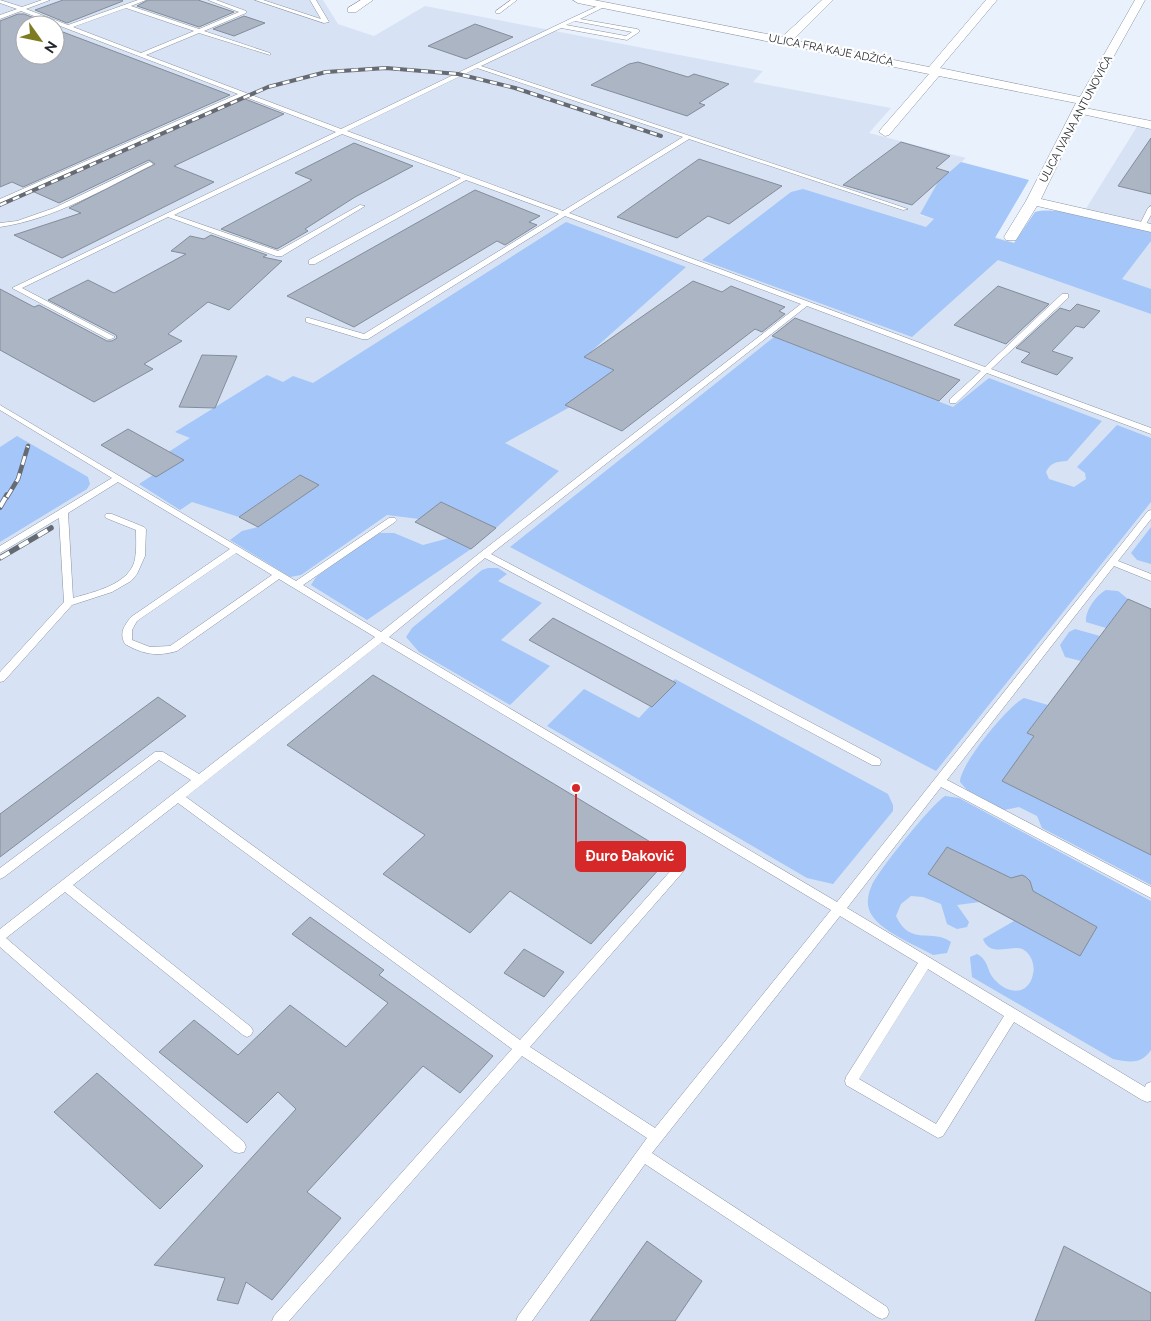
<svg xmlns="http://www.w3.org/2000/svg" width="1151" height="1321" font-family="Raleway,sans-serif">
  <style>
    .built { fill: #d7e3f4; fill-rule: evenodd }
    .green { fill: #a4c6f8 }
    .building { fill: #acb5c4; stroke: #838c9a }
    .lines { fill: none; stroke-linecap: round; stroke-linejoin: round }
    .service-casing { stroke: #8a93a1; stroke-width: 1 }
    .minor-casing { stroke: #8a93a1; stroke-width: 1 }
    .service { fill: #fff; fill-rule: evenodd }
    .minor { fill: #fff; fill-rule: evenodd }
    .rail-far2-casing { stroke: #666b73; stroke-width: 4 }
    .rail-far1-casing { stroke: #666b73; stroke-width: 4.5 }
    .rail-casing { stroke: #666b73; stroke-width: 5.5 }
    .rail-far2 { stroke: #fff; stroke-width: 2.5; stroke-dasharray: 7; stroke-linecap: butt }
    .rail-far1 { stroke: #fff; stroke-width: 3; stroke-dasharray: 9; stroke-linecap: butt }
    .rail { stroke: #fff; stroke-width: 4; stroke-dasharray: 11; stroke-linecap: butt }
    .labels { text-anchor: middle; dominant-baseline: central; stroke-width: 4.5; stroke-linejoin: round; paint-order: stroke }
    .far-street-label { font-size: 11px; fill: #23272d; stroke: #fff }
    .leader { fill: none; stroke: #d62828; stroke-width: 2 }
    .callout-dot { fill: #d62828; stroke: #fff; stroke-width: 2 }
    .callout { fill: #d62828; stroke: #d62828; stroke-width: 2 }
    .callout-label { font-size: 14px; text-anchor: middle; font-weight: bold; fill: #fff }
  </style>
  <rect width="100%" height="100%" fill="#e9f1fd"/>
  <path class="built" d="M0 0H323L338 24 374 36 425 6 763 71 753 82 891 108 869 133 966 158 938 182 920 215 1057 255 1138 125 1151 127V1321H0ZM25 25H55V55H25Z"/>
  <path class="green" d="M961 162 1029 180 995 238 1014 243 1035 212C1060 205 1123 226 1151 232V241L1122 279 1151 289V314L998 260 912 337 702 260 791 192 803 189 926 227 934 219 920 214 938 182Z
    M566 222 686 267 585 357 614 370 570 407 505 443 559 471 496 528 441 502 419 519 387 515 301 575 290 577 230 540 242 531 258 527 318 485 299 475 239 517 192 502 180 510 139 484 179 458 167 453 190 438 175 432 267 375 283 382 293 376 313 383Z
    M774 337 953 407 989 378 1102 421 1067 461C1056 462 1051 462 1046 472L1049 479 1074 487 1086 479 1085 473 1077 467 1117 425 1151 438V502L936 771 510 547Z
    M17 436 88 477 90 484 87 489 0 542V447Z
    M1151 527V564L1137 560 1131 553Z
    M380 533H394L423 545 449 538 471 549 367 620 311 585 316 577 371 537Z
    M488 568H498L507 574 498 581 542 603 501 640 550 666 510 705 419 652 406 637 412 628 482 570Z
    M1106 590 1118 591 1128 599 1106 628 1086 622C1085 611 1096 595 1106 590Z
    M1075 629 1100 636 1081 661 1065 657 1060 645 1069 632Z
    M675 679 888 794 893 805V811L833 884 807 878 547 726 584 689 639 718Z
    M1024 698 1048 705 1027 733 1151 794V885L1042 828 1037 816 1019 807 1004 810 967 790 960 782C960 764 1008 706 1024 698Z
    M945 796 959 798 1151 901V1050C1141 1065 1129 1062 1113 1059L972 977 970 957 977 954C990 961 986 972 996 981 1009 995 1029 995 1033 974 1036 964 1029 948 1017 948 1004 948 989 955 983 939L1014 921 980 902 957 905 969 922 967 927 957 929 947 924 941 904 923 897 911 896 901 904 896 916C910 947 933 928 951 942L947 953 933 955C915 945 878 930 870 912 866 904 868 893 872 885 879 870 931 805 945 796Z"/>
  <path class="building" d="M63 0H122L123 1 67 23 35 10Z
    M148 0H198L234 12 199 27 137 6Z
    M18 14H24L52 25H25V55H55V29L230 95 23 187 12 182 0 187V21Z
    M244 16 265 23 234 36 213 29Z
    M475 24 513 37 466 59 428 46Z
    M638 62 688 77 694 74 729 84 699 103 705 105 687 116 591 85 629 64Z
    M240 99H245L284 114 174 166 214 182 62 258 14 235 81 213 69 208 155 164 149 160 59 203 32 191Z
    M1151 138V194L1118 186Z
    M901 142 950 156 936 168 949 172 912 205 843 185Z
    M354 143 413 166 355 197 305 229 308 231 277 249 221 229 312 180 295 173Z
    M699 159 782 186 729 224 708 216 677 238 617 217Z
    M475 190 540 216 529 222 537 225 505 245 497 241 354 327 287 296Z
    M211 235 267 255 263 257 282 261 229 310 208 302 168 334 182 341 144 364 153 369 94 402 0 350V289L34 307 39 305 107 341H112L117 338 116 335 48 300 88 280 114 293 186 254 171 251 190 236 204 239Z
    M693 281 722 292 731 286 785 307 779 311 785 314 762 332 755 329 622 431 565 405 614 370 584 357Z
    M998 286 1049 304 1006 344 954 325Z
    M1077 304 1100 311 1084 328 1076 326 1052 351 1073 358 1057 375 1021 362 1030 353 1016 348 1060 308 1070 311Z
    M795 318 960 380 939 401 772 336Z
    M202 355 237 356 215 408 179 407Z
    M128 429 184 460 156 477 101 445Z
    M300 475 319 485 258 527 239 517Z
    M441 502 496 528 471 549 415 522Z
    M1128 599 1151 609V855L1002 781 1034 736 1027 733Z
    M553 618 676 683 652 707 529 640Z
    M373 675 672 855 591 944 510 891 470 933 383 874 425 835 287 745Z
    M158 697 186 716 0 857V814Z
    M947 847 1011 878 1022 875 1026 877 1030 881 1033 891 1097 927 1080 956 928 874Z
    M310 917 384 970 379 975 493 1056 460 1093 423 1066 307 1192 341 1218 272 1300 246 1282 238 1304 217 1300 225 1278 154 1265 296 1109 278 1092 247 1123 159 1052 194 1020 238 1055 290 1005 346 1047 388 1003 292 934Z
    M524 949 564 972 544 997 504 973Z
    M97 1073 203 1166 160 1209 54 1112Z
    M647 1241 702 1281 675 1321H590Z
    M1064 1246 1151 1293V1321H1035Z"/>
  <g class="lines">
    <g class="service-casing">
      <path id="service" d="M0 0 22 7 42 0H50L26 9 68 25 138 0H146L131 6 199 29 239 12 208 0H216L246 11V13L204 31 270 53V55L199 33 146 55 341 129 572 18 602 4H606V6L580 19 637 29 639 30V32L627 40 561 28 481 66 908 209 903 210 689 139 569 213 985 367 1062 294H1068V298L991 369 1151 428V434L987 373 956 403H950V399L981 371 807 306 491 554 880 759 881 762 880 765H872L485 558 389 637 837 902 1109 560 1148 511 1151 510V519L1118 561 1151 574V581L1114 566 947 780 1151 887V898L941 787 847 908 1145 1087 1146 1084 1151 1082V1101L1147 1102 1142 1100 1014 1022 943 1136 938 1138 846 1085 845 1081 846 1077 918 963 840 916 652 1153 887 1307 889 1312 887 1317 882 1319 877 1317 645 1164 532 1321H516L518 1316 647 1138 522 1056 289 1321H272L274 1316 512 1049 178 803 73 885 251 1027 253 1031 251 1035 247 1037 243 1035 65 892 6 938 244 1142 246 1147 244 1152 239 1153 234 1152 0 947V929L191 780 159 760 4 877 0 879V868L155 752H163L199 774 375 637 279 579 177 651C157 657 142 654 125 644 119 633 124 626 131 617L230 549 118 482 68 513 73 598C94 592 126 585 134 563 137 552 136 541 136 530L106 518 105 516 106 514H112L144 527 146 529 145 556 137 574 131 581 112 592 72 605 4 681 0 682V672L64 602 59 518 0 553V546L112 478 0 410V405L296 581 389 518H395L397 520 395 522 303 585 381 632 481 552 801 304 565 216 368 339H362L306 322V318H309L364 334 559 214 466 180 315 264H309V260L461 178 342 134 174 215 278 251 360 205 365 206 282 256H276L168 217 22 288 115 337 111 339H108L12 288 336 132 243 96 0 203V199L238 94 21 11 0 19V15L17 9 0 3ZM126 8 194 31 141 53 73 27ZM575 21 632 32 626 36 566 25ZM477 68 683 137 563 211 347 131ZM236 553 272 575 170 646 150 647 132 640V630L137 621ZM382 642 831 910 655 1128 530 1047 682 873 684 870 682 867 678 865 674 867 520 1040 186 797ZM928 969 1004 1016 936 1124 859 1079Z
        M255 0H263L321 19 310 0H316L329 22 324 23Z
        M511 0H517L500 13H496V11Z
        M150 162 153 164 152 165C103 189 55 219 0 227V223L17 221 54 208Z
        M1151 206V215L1145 226 1140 227 1139 226 1148 208Z"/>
    </g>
    <g class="minor-casing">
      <path id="minor" d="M361 0H373L356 12H348V8Z
        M573 0H594L782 37 822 0H833L793 40 929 67 986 0H997L940 68 1080 97 1135 0H1145L1085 108 1151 121V129L1082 114 1041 199 1151 224V232L1037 206 1016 240H1006L1004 237 1026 201 1076 103 939 76 889 135 885 136 879 132 881 129 929 74 578 3Z"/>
    </g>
    <use href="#service" class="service"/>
    <use href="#minor" class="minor"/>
    <g class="rail-far2-casing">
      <path id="rail-far2" d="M0 205 268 87 326 72 386 68 458 74 515 88 661 136"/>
    </g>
    <g class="rail-far1-casing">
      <path id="rail-far1" d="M7 497 18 479 28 446"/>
    </g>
    <g class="rail-casing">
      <path id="rail" d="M0 507 7 495
        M0 558 51 528"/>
    </g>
    <use href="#rail-far2" class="rail-far2"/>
    <use href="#rail-far1" class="rail-far1"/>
    <use href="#rail" class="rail"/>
  </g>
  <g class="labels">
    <g class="far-street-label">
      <text transform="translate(831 50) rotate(11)">ULICA FRA KAJE ADŽIĆA</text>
      <text transform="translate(1076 119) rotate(-62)">ULICA IVANA ANTUNOVIĆA</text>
    </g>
  </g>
  <path class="leader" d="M576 788L576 856"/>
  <circle class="callout-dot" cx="576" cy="788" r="5"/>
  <rect class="callout" x="576" y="842" width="109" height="29" rx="5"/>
  <g class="callout-label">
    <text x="630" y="861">Đuro Đaković</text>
  </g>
  <g transform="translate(40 40) rotate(123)"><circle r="24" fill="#ffffff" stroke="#a7a9ab"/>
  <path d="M0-4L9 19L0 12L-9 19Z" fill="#7e7c23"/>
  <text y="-8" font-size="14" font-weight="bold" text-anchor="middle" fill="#23272d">N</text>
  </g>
</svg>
